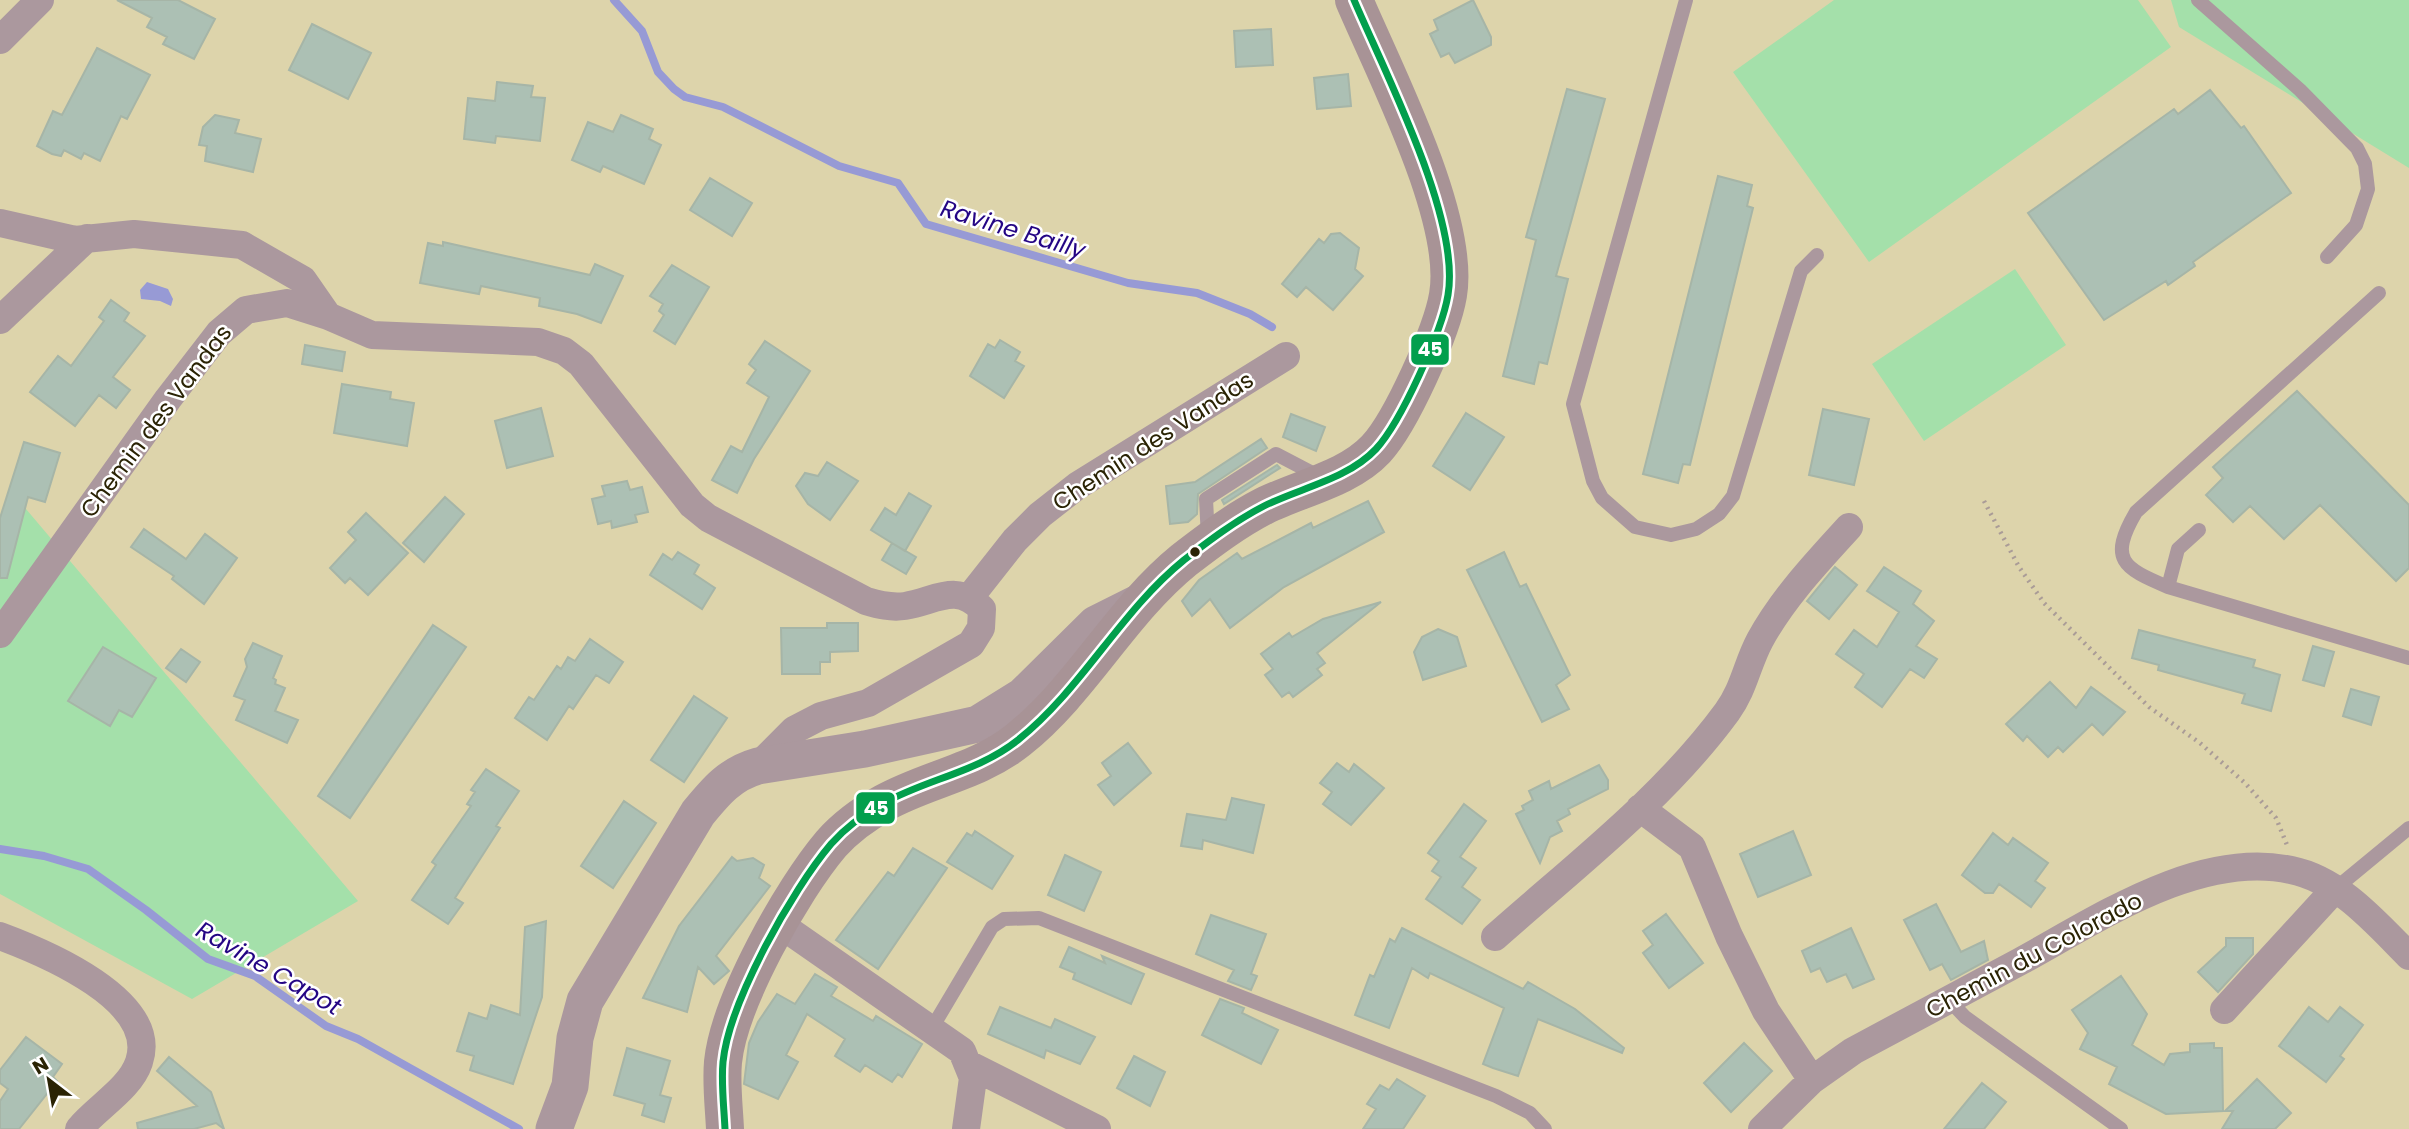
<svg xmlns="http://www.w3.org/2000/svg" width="2409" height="1129" font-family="Poppins,sans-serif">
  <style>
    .green { fill: #a4e0aa }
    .water { fill: #979ad5 }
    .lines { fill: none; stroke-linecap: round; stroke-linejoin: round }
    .stream { stroke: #979ad5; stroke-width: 8 }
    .building { fill: #acc0b4; stroke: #a6b5a7; stroke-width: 2 }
    .path { stroke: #aa9c97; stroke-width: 4.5; stroke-dasharray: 2 5; stroke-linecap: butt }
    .service { stroke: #ab989e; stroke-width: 14 }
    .minor { stroke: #ab989e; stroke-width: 28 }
    .tertiary { stroke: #ab989e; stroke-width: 37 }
    .secondary { stroke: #a89396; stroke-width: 38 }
    .bus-1-casing { stroke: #fff; stroke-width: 12 }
    .bus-1 { stroke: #029f4d; stroke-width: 7 }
    .bus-dot { fill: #2a2304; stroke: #fff; stroke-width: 2.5 }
    .labels { text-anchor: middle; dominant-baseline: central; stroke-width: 5; stroke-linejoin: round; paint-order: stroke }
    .street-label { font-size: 23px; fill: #2a2304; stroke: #fff }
    .water-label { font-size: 24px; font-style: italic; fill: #240584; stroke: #fff }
    .line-badge { stroke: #fff; stroke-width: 2.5 }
    .badge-label { font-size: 19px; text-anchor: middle; font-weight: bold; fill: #fff }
  </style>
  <rect width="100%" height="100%" fill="#ddd4ab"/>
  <path class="green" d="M1834 0H2138L2171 47 1869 262 1733 72Z
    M2171 0H2409V168L2179 27Z
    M2015 269 2066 345 1924 441 1872 364Z
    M26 509 358 901 192 999 0 894V524Z"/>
  <path class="water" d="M147 282 168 289 173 299 171 306 160 301 141 299 140 290Z"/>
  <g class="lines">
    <path class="stream" d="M614 0 642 31 658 72 674 89 685 97 723 107 839 166 898 183 926 224 1128 283 1197 293 1250 314 1272 327
      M0 849 44 856 88 869 146 910 208 959 255 976 326 1026 358 1039 519 1129"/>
  </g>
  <path class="building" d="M117 0H178L215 19 194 59 163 44 167 37 147 27 152 18Z
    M1473 0 1491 37V45L1455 63 1449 53 1441 57 1430 34 1438 30 1434 20Z
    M312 24 371 53 348 99 289 70Z
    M1271 29 1273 65 1236 67 1234 31Z
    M97 48 150 75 127 119 121 116 100 161 84 153 81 159 64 150 61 156 52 154 37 146 53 111 62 115Z
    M1348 74 1351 106 1317 109 1314 78Z
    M497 82 533 86 531 97 545 98 540 141 496 136 495 143 464 139 468 98 495 101Z
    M1567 89 1605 99 1556 276 1568 279 1547 364 1539 362 1534 384 1503 376 1536 240 1526 237Z
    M2210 90 2241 128 2244 126 2291 193 2193 262 2195 266 2168 285 2166 281 2104 320 2028 213 2174 109 2178 114Z
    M215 115 239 120 235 133 261 139 253 172 205 161 207 146 199 145 203 127Z
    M621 115 653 129 649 139 661 145 644 184 603 166 600 172 572 160 588 122 613 132Z
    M1718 176 1752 185 1747 206 1753 208 1690 465 1683 464 1678 483 1643 474Z
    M710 178 752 203 732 236 690 210Z
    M1340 233 1359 248 1355 269 1363 276 1333 310 1306 287 1297 297 1282 284 1319 239 1324 243 1331 234Z
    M443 242 590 275 595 264 623 276 601 323 577 314 539 306 540 298 481 286 479 294 420 283 428 243 443 246Z
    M672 265 709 287 675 344 654 331 664 315 659 311 663 304 650 296Z
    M111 300 129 313 124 321 145 336 113 377 130 390 116 408 99 395 75 426 30 392 58 356 71 366 104 321 99 317Z
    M1000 340 1020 352 1015 361 1024 366 1004 398 970 376 988 344 995 348Z
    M765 341 810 371 754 459 737 493 712 480 731 446 742 452 769 397 747 383 756 370 749 364Z
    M305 345 345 352 342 371 302 364Z
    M342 384 391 392 390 399 414 403 407 446 334 433Z
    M2297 391 2409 505V568L2396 581 2320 505 2284 539 2250 506 2233 522 2206 495 2223 478 2213 467Z
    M541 408 553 456 507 468 495 421Z
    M1823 409 1869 419 1854 485 1809 475Z
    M1466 413 1504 437 1470 490 1433 466Z
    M1291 414 1325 427 1316 451 1283 437Z
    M1261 439 1267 448 1198 494 1197 514 1188 522 1170 524 1166 486 1195 482Z
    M24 442 60 453 45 502 28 497 7 578H0V518Z
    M827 462 858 481 830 520 808 504 796 486 805 473 818 476Z
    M1277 465 1280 468 1224 504 1222 500Z
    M627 481 630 490 642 487 648 512 635 515 637 522 612 528 611 521 598 524 592 499 605 496 602 486Z
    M909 493 931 506 905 551 871 530 885 508 896 515Z
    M445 497 464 514 424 562 403 543Z
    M1368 501 1384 532 1284 587 1230 628 1210 599 1192 616 1182 601 1199 580 1237 553 1242 559 1311 523 1313 528Z
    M366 513 408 553 368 595 350 578 345 583 330 568 356 540 348 532Z
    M144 529 186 559 205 534 237 558 204 604 172 579 174 576 131 547Z
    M892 543 916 557 906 574 882 560Z
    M678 552 699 565 694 574 715 588 702 609 650 575 663 554 672 560Z
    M1504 552 1520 587 1526 584 1570 675 1556 685 1569 709 1542 722 1467 570Z
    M1835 567 1857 585 1829 619 1807 601Z
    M1884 567 1921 591 1913 604 1934 621 1916 646 1937 659 1924 678 1910 669 1882 707 1855 687 1864 674 1836 654 1854 630 1877 647 1899 612 1867 591Z
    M1381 602 1317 653 1325 663 1317 669 1322 675 1293 697 1289 692 1282 697 1265 675 1273 669 1261 654 1289 633 1292 637 1323 619Z
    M827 623H858V651L830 652V662H820V674H782L781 628H827Z
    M433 625 466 647 350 818 318 796Z
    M1438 629 1457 637 1466 666 1423 680 1414 652 1422 637Z
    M2139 630 2255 660 2253 667 2280 675 2271 711 2242 703 2245 694 2158 670 2159 665 2132 658Z
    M590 639 623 662 609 683 596 675 573 709 569 706 547 740 515 718 529 697 534 700 557 666 561 669 568 657 575 661Z
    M253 643 282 656 273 678 276 680 275 684 285 688 275 711 298 720 287 743 236 720 245 700 234 696 247 667 245 659Z
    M2313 646 2334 652 2324 686 2303 680Z
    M103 647 156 678 132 717 119 710 110 726 68 701Z
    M181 649 200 662 186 682 166 668Z
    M2050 682 2076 708 2091 687 2125 712 2103 735 2092 724 2063 752 2058 747 2048 757 2027 736 2023 741 2006 724Z
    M2351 689 2379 697 2371 725 2343 716Z
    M694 696 727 718 684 782 651 760Z
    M1128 743 1151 773 1114 805 1098 785 1111 776 1102 763Z
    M1337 763 1349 772 1354 764 1384 788 1351 825 1323 804 1332 792 1320 783Z
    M1599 765 1608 780V789L1568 809 1570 814 1557 821 1562 831 1550 837 1540 863 1516 814 1524 810 1522 806 1533 800 1529 791 1549 781 1551 789Z
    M486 769 519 791 496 826 500 828 455 898 463 903 448 924 412 900 436 865 432 862 471 806 467 804 475 792 471 790Z
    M1232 798 1264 805 1253 853 1203 840 1202 849 1181 846 1187 814 1226 820Z
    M624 801 656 823 613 888 581 866Z
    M1464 804 1486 821 1460 857 1476 868 1462 887 1480 900 1462 924 1426 899 1441 877 1432 871 1439 861 1428 853Z
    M975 831 1013 856 992 889 947 862 967 833 972 836Z
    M1793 831 1811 875 1758 897 1740 854Z
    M1993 833 2008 845 2013 838 2048 863 2035 881 2045 888 2031 907 1999 884 1993 893H1985L1962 875Z
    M913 848 947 868 878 969 836 940 888 872 894 876Z
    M1065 855 1101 872 1084 911 1048 895Z
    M732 857 737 861 753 858 764 865 759 878 770 886 716 956 729 971 714 984 698 967 687 1012 643 998 679 926Z
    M1936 904 1961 952 1984 941 1988 960 1951 980 1942 964 1930 970 1904 920Z
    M1666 914 1703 963 1669 988 1643 953 1653 945 1643 931Z
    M1211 915 1266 934 1251 974 1257 976 1251 990 1228 981 1234 970 1196 954Z
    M546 921 542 997 513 1084 470 1070 474 1056 457 1051 469 1013 487 1019 491 1005 520 1015 525 927Z
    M1402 928 1523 989 1528 982 1575 1009 1624 1048 1622 1053 1538 1019 1518 1076 1493 1068 1483 1064 1504 1008 1430 973 1428 978 1412 968 1389 1028 1355 1015 1370 975 1374 977 1390 939 1395 942Z
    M1851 928 1874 979 1853 988 1846 974 1827 982 1820 968 1811 972 1802 951Z
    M2226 938H2253V954L2218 992 2198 972 2226 946Z
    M1069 947 1105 963 1102 956 1144 974 1131 1004 1073 979 1075 973 1060 967Z
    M815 974 837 987 831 996 873 1021 876 1016 922 1044 902 1077 898 1074 892 1082 865 1065 860 1072 835 1056 845 1039 807 1014 786 1055 798 1062 778 1099 744 1084 749 1043 758 1022 777 994 795 1004Z
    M2121 976 2147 1014 2132 1045 2164 1065 2170 1054 2190 1052V1044L2214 1043V1048H2222L2223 1111 2166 1114 2109 1084 2117 1067 2080 1049 2088 1033 2072 1010Z
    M1220 999 1244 1008 1242 1013 1278 1030 1261 1064 1202 1035Z
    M1000 1007 1051 1028 1055 1019 1095 1037 1080 1064 1046 1050 1044 1058 988 1034Z
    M2309 1007 2328 1022 2340 1007 2363 1025 2340 1056 2344 1059 2326 1082 2279 1046Z
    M26 1037 62 1064 53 1077 57 1081 19 1129H0V1101L8 1089 0 1083V1070Z
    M1744 1043 1772 1071 1731 1112 1704 1083Z
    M627 1048 670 1061 660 1095 671 1098 664 1122 642 1115 645 1104 614 1095Z
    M1134 1056 1165 1072 1150 1106 1117 1088Z
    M169 1057 211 1092 224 1129 216 1123 194 1129H138L137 1123 197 1106 157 1071Z
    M1397 1079 1425 1096 1403 1129H1363L1376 1109 1367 1104 1380 1085 1389 1090Z
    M2257 1079 2291 1113 2275 1129H2222L2233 1111H2225Z
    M1982 1083 2006 1102 1984 1129H1944Z"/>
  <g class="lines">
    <path class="path" d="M1984 501 2019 567 2044 603 2149 707 2200 743 2245 783 2276 818 2287 845"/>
    <path class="service" d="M1686 0 1573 404 1593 481 1602 498 1635 527 1671 535 1696 529 1719 514 1733 496 1801 271 1817 255
      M2198 0 2300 90 2357 148 2365 164 2368 189 2356 225 2327 257
      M2199 530 2178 549 2168 587 2409 658
      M1208 538 1206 499 1276 454 1320 477
      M2168 587C2123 568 2108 560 2136 512L2379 293
      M2335 889 2409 828
      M1949 1000 1965 1017 2121 1129
      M932 1028 992 927 1004 919 1039 918 1496 1096 1530 1113 1545 1129"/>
    <path class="minor" d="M0 40 40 0
      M0 223 75 240 134 234 242 245 303 280 328 316
      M0 320 87 238
      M970 597 1015 540 1040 515 1077 486 1286 356
      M0 634 168 399 219 333 246 310 287 303 328 316 372 335 538 342 564 351 581 364 692 505 708 518 866 601C879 605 891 608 905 606 936 601 956 582 982 609L981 628 971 644 868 703 821 716 794 730 758 766
      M1640 808 1692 847 1729 936 1766 1011 1812 1080
      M778 923 962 1051 973 1078 966 1129
      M0 936C43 952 160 1000 139 1062 130 1089 97 1107 79 1129
      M1495 937C1575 866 1664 798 1727 712 1744 689 1747 664 1760 640 1783 598 1817 562 1849 527
      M2224 1010 2335 889
      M970 1065 1097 1129
      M1762 1129 1812 1080 1853 1051C1909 1021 1965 991 2021 961 2098 919 2199 850 2291 870 2340 880 2376 923 2409 956"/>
    <path class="tertiary" d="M554 1129 570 1086 575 1038 585 1001 698 813C716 791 730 774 758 766L865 749 978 724 1023 696 1096 624 1136 604"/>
    <path class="secondary" d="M725 1129C724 1107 721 1084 723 1062 729 1002 792 890 831 844 846 827 864 814 884 803 927 779 978 772 1018 740 1082 689 1120 612 1184 560 1210 540 1235 521 1264 506 1300 488 1348 479 1376 449 1401 422 1442 331 1448 295 1461 219 1385 73 1354 0"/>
    <g class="bus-1-casing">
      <path id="bus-1" d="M725 1129C724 1107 721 1084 723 1062 729 1002 792 890 831 844 846 827 864 814 884 803 927 779 978 772 1018 740 1082 689 1120 612 1184 560 1210 540 1235 521 1264 506 1300 488 1348 479 1376 449 1401 422 1442 331 1448 295 1461 219 1385 73 1354 0"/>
    </g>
    <use href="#bus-1" class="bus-1"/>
  </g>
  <circle class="bus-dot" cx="1195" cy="552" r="6"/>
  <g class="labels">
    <g class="street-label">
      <text transform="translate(156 421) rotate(-53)">Chemin des Vandas</text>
      <text transform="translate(1153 441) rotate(-33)">Chemin des Vandas</text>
      <text transform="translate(2034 955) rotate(-28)">Chemin du Colorado</text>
    </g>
    <g class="water-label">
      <text transform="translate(1013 229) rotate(17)">Ravine Bailly</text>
      <text transform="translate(269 968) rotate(30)">Ravine Capot</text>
    </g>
  </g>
  <g class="line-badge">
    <rect x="1410" y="333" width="40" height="33" rx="7" fill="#029f4d"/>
    <rect x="855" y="791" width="41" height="34" rx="7" fill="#029f4d"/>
  </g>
  <g class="badge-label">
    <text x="1430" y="356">45</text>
    <text x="876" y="815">45</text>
  </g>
  <g transform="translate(49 1080) rotate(329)" stroke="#ffffff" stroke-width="5" paint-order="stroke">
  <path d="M0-5L12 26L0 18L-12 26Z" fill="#2a2304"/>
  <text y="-10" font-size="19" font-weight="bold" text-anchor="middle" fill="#2a2304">N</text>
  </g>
</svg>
